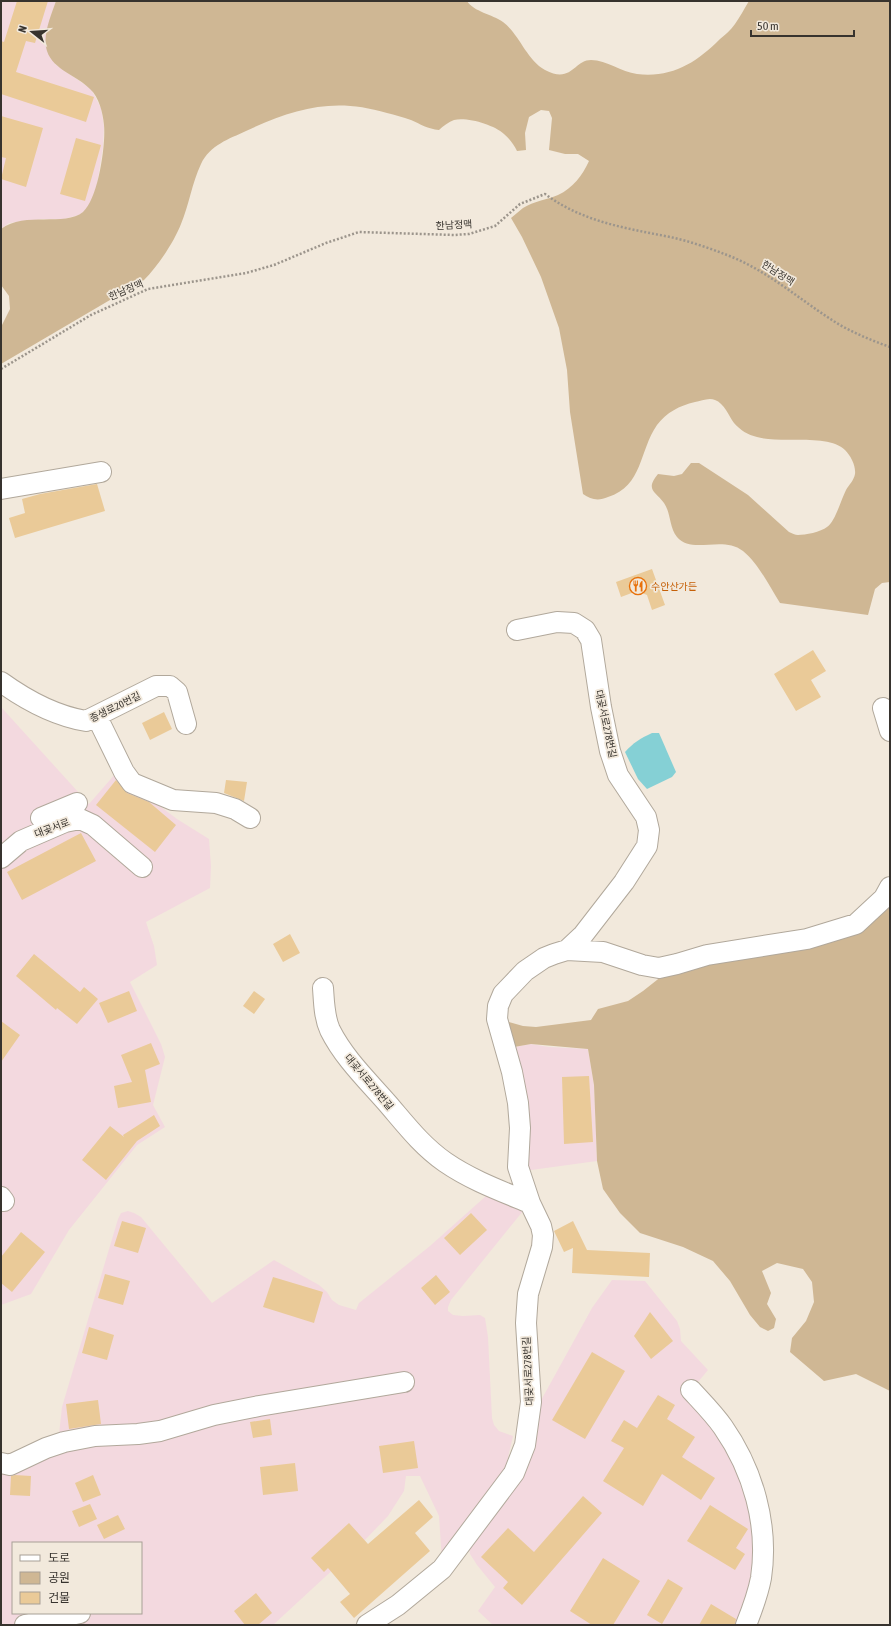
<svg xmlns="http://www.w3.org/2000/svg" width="891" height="1626" font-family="'Asap Condensed','Noto Sans KR',sans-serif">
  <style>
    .industrial { fill: #f3d9df; fill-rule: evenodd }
    .green { fill: #cfb794 }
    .water { fill: #85d0d5 }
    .building { fill: #eaca98 }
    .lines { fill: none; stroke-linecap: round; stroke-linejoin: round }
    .minor-casing { stroke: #b1a89b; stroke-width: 22 }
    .path { stroke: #9c958c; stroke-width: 2.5; stroke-dasharray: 2 2; stroke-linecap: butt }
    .minor { stroke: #fff; stroke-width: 20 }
    .labels { text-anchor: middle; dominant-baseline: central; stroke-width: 3.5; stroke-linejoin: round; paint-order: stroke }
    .street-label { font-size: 10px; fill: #37332e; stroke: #f2e9dc }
    .food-label { font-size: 10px; fill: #c56008; stroke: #f2e9dc; text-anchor: start }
  </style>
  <rect width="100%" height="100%" fill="#f2e9dc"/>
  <path class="industrial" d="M1 1H56L46 33 55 64 91 89 101 108 104 126 103 147 97 185 91 202 85 211 79 215 64 219H43L9 223 1 229Z
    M1 707 89 804 116 773 177 819 209 839 211 866 210 888 146 922 154 946 157 965 130 982 161 1044 165 1057 153 1105 165 1127 137 1145 69 1230 31 1294 1 1305Z
    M531 1044 549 1047 588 1049 594 1085 597 1161 524 1171 514 1047Z
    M492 1195 519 1205 523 1211 451 1300 448 1307V1311L453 1315 463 1316 480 1315 485 1318 488 1337 492 1418 494 1425 499 1431 513 1436 506 1466 501 1480 442 1561 439 1516 420 1476H406L404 1491 388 1516 364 1541 273 1625H1V1453L9 1455 59 1434 62 1407 118 1219 121 1213 128 1211 134 1213 141 1217 212 1303 274 1260 319 1285 327 1292 332 1300 339 1305 356 1310 359 1303 430 1246 486 1196ZM13 1543H141V1613H13Z
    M612 1280 645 1281 677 1321 680 1329 681 1341 708 1370 688 1394 711 1423 739 1472 753 1519 755 1565 741 1625H493L478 1611 495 1587 477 1565 470 1554 469 1547 494 1511 526 1472 539 1404 592 1308Z"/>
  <path class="green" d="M56 1H467C474 12 492 14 503 22 520 35 526 59 545 70 572 84 574 60 591 60 607 60 621 72 637 74 672 78 696 63 720 39 725 35 731 30 735 24 740 17 744 9 749 1H890V582L882 583 875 589 868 615 780 603C769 586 759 564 743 551 722 535 692 555 677 537 669 527 671 513 664 503 655 491 645 490 658 474L674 476 682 474 691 463H699L748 495 789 532C792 533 795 535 798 535 805 535 821 532 827 527 835 522 841 500 846 490 849 485 854 480 855 474 856 466 851 456 845 450 828 433 780 444 757 437 748 435 740 430 734 423 729 416 724 403 715 400 709 397 701 401 695 402 679 406 667 412 657 425 639 451 643 486 608 497 599 501 591 500 583 494L570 412 567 370 559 328 541 277 522 237 511 218C515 215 519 211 523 208 534 201 546 200 558 195 573 188 582 176 589 161L578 154H565L549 150 552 118 549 111 541 110 529 117 525 133 526 150 517 151C514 145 510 139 504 134 494 125 468 117 454 120 449 122 443 126 439 130 428 129 420 124 411 120 403 117 395 115 387 113 334 97 295 108 246 131 229 139 210 145 201 164 192 183 189 205 181 224 174 242 158 266 144 280L1 364V327L10 309 9 296 1 285V229C25 211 65 227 83 212 98 199 106 145 104 125 103 113 99 97 90 89 78 76 53 70 47 51 42 35 51 16 56 1Z
    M890 902V1391L856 1374 824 1381 790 1352 792 1338 806 1321 814 1302 812 1282 803 1269 777 1263 762 1271 771 1293 767 1304 776 1319 774 1328 768 1331 760 1327 750 1315 730 1281 713 1261 683 1247 640 1233 620 1213 603 1189 597 1161 594 1085 588 1049 531 1044 514 1047 505 1021 523 1026 536 1027 591 1020 598 1009 628 1001 643 991 662 976 770 945Z"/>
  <path class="water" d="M652 733H659L676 772 672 777 647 789 638 779 625 752C633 743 641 738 652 733Z"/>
  <path class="building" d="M17 1H48L35 43 26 41 16 72 94 97 86 122 1 94V41L4 42Z
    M1 116 43 128 26 187 1 179 6 158 1 157Z
    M76 138 101 145 85 201 60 194Z
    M97 484 105 511 15 538 9 518 25 513 22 499 40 494Z
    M652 569 665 605 652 610 647 595 637 591 621 597 616 582Z
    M813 650 826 671 811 680 821 697 796 711 774 674Z
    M164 712 172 729 150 740 142 723Z
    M116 780 127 793 149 802 176 825 155 852 96 805Z
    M226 780 247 782 244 801 224 793Z
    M81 833 96 861 22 900 7 872Z
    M290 934 300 953 283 962 273 944Z
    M34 954 80 992 84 987 98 999 77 1024 57 1008 56 1010 16 976Z
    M129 991 137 1011 108 1023 99 1003Z
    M254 991 265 999 254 1014 243 1006Z
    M1 1021 20 1035 1 1062Z
    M151 1043 160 1064 145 1070 151 1102 118 1108 114 1086 132 1082 121 1055Z
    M589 1076 593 1142 564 1144 562 1077Z
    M154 1115 160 1126 137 1141 106 1180 82 1160 110 1126 124 1137 123 1135Z
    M471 1213 487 1230 460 1255 444 1238Z
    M122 1221 146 1228 138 1253 114 1246Z
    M573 1221 587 1250 650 1253 649 1277 572 1273 573 1248 564 1252 554 1231Z
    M21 1232 45 1252 12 1292 1 1283V1257Z
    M105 1274 130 1281 123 1305 98 1298Z
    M436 1275 450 1292 435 1305 421 1288Z
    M273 1277 323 1292 314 1323 263 1307Z
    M650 1312 673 1341 651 1359 634 1336Z
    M89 1327 114 1335 107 1360 82 1353Z
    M592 1352 625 1371 585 1439 552 1420Z
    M658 1395 675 1405 667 1419 695 1437 682 1457 715 1478 701 1500 662 1474 643 1506 603 1481 624 1448 611 1441 624 1420 637 1428Z
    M98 1400 101 1424 69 1429 66 1404Z
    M270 1419 272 1435 253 1438 250 1422Z
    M414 1441 418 1468 383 1473 379 1446Z
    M295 1463 298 1491 263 1495 260 1467Z
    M15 1475 31 1476 30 1496 10 1495 11 1476Z
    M93 1475 101 1495 83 1502 75 1483Z
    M583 1496 602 1513 522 1605 503 1588 508 1582 481 1557 508 1528 534 1552Z
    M419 1500 433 1517 415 1533 430 1551 354 1618 340 1602 350 1594 328 1568 324 1572 311 1558 349 1523 368 1544Z
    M90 1504 97 1519 79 1527 72 1511Z
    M710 1505 748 1529 736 1548 745 1554 735 1570 687 1541Z
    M118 1515 125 1529 104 1539 97 1525Z
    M603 1558 640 1581 613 1625H592L570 1611Z
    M668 1579 683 1588 662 1624 647 1615Z
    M256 1593 272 1613 258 1625H245L234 1611Z
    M711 1604 736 1619 735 1625H699Z"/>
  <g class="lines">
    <g class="minor-casing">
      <path id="minor" d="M1 489 101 472
        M517 630 557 622 574 623 585 630 591 640 601 707 610 751 618 775 646 817 649 830 647 846 624 882 583 935 567 950
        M1 682C26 700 56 716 86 721L156 686H170L177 692 186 724
        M883 708 890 731
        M97 717 124 772 132 783 173 800 216 803 235 809 250 818
        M41 818 77 803
        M1 858 21 841 65 822 80 819 93 825 142 867
        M323 988C324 1001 324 1017 330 1030 344 1058 367 1080 388 1104 406 1125 422 1146 445 1162 471 1180 501 1191 530 1203
        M1 1197 4 1201
        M691 1390C702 1402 714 1414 723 1427 753 1470 769 1525 761 1578 758 1594 752 1610 746 1625
        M1 1463 10 1465 46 1448 64 1442 95 1436 138 1434 160 1431 214 1415 259 1406 404 1382
        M25 1625 80 1613
        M367 1625 398 1605 442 1569 514 1473 525 1445 531 1402 526 1323 527 1308 528 1294 542 1247 543 1235 541 1226 530 1203 518 1167 520 1128 518 1103 512 1072 497 1019 498 1006 503 994 525 971 544 958 554 954 567 950 603 952 642 965 659 968 677 964 707 955 807 939 856 924 884 898 890 887"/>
    </g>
    <path class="path" d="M1 369 91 315 148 289 246 273 274 265 326 243 359 232 454 235 469 234 495 226 520 204 545 194C583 222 625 228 670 237 689 241 709 248 727 255 769 271 802 302 840 325 856 334 873 341 890 347"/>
    <use href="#minor" class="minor"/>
  </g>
  <defs>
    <g id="restaurant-ring" transform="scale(0.9)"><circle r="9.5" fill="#f2e9dc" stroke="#e8710a" stroke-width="1.5"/><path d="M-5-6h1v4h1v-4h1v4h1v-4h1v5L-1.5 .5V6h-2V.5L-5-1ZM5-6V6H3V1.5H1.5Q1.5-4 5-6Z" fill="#e8710a"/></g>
  </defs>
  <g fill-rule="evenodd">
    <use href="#restaurant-ring" x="638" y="586"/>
  </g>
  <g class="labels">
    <g class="street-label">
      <text transform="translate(454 225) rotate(-3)">한남정맥</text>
      <text transform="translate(778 273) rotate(33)">한남정맥</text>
      <text transform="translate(126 290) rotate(-23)">한남정맥</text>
      <text transform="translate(115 707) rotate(-26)">종생로20번길</text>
      <text transform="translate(606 724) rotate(78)">대곶서로278번길</text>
      <text transform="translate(52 828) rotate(-21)">대곶서로</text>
      <text transform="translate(369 1082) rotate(50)">대곶서로278번길</text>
      <text transform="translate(528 1371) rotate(-93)">대곶서로278번길</text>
    </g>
    <g class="food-label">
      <text x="651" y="586">수안산가든</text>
    </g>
  </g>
  <rect width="891" height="1626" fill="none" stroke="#37332e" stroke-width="4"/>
  <rect x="12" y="1542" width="130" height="72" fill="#f2e9dc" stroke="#a7a096"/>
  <rect x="20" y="1555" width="20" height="6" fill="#ffffff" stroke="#a7a096"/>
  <text x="48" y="1562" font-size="12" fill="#37332e">도로</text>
  <rect x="20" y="1572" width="20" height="12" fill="#cfb794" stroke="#a7a096"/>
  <text x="48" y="1582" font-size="12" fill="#37332e">공원</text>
  <rect x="20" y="1592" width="20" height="12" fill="#eaca98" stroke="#a7a096"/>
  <text x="48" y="1602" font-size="12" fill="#37332e">건물</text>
  <g transform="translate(32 32) rotate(287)" stroke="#f2e9dc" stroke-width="3" paint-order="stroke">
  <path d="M0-3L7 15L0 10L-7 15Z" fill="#37332e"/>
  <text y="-6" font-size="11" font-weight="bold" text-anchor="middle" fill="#37332e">N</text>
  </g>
  <path d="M751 30v6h103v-6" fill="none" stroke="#37332e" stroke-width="2"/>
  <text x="757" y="30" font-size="12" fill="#37332e" stroke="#f2e9dc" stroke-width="3" paint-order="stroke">50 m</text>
</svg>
